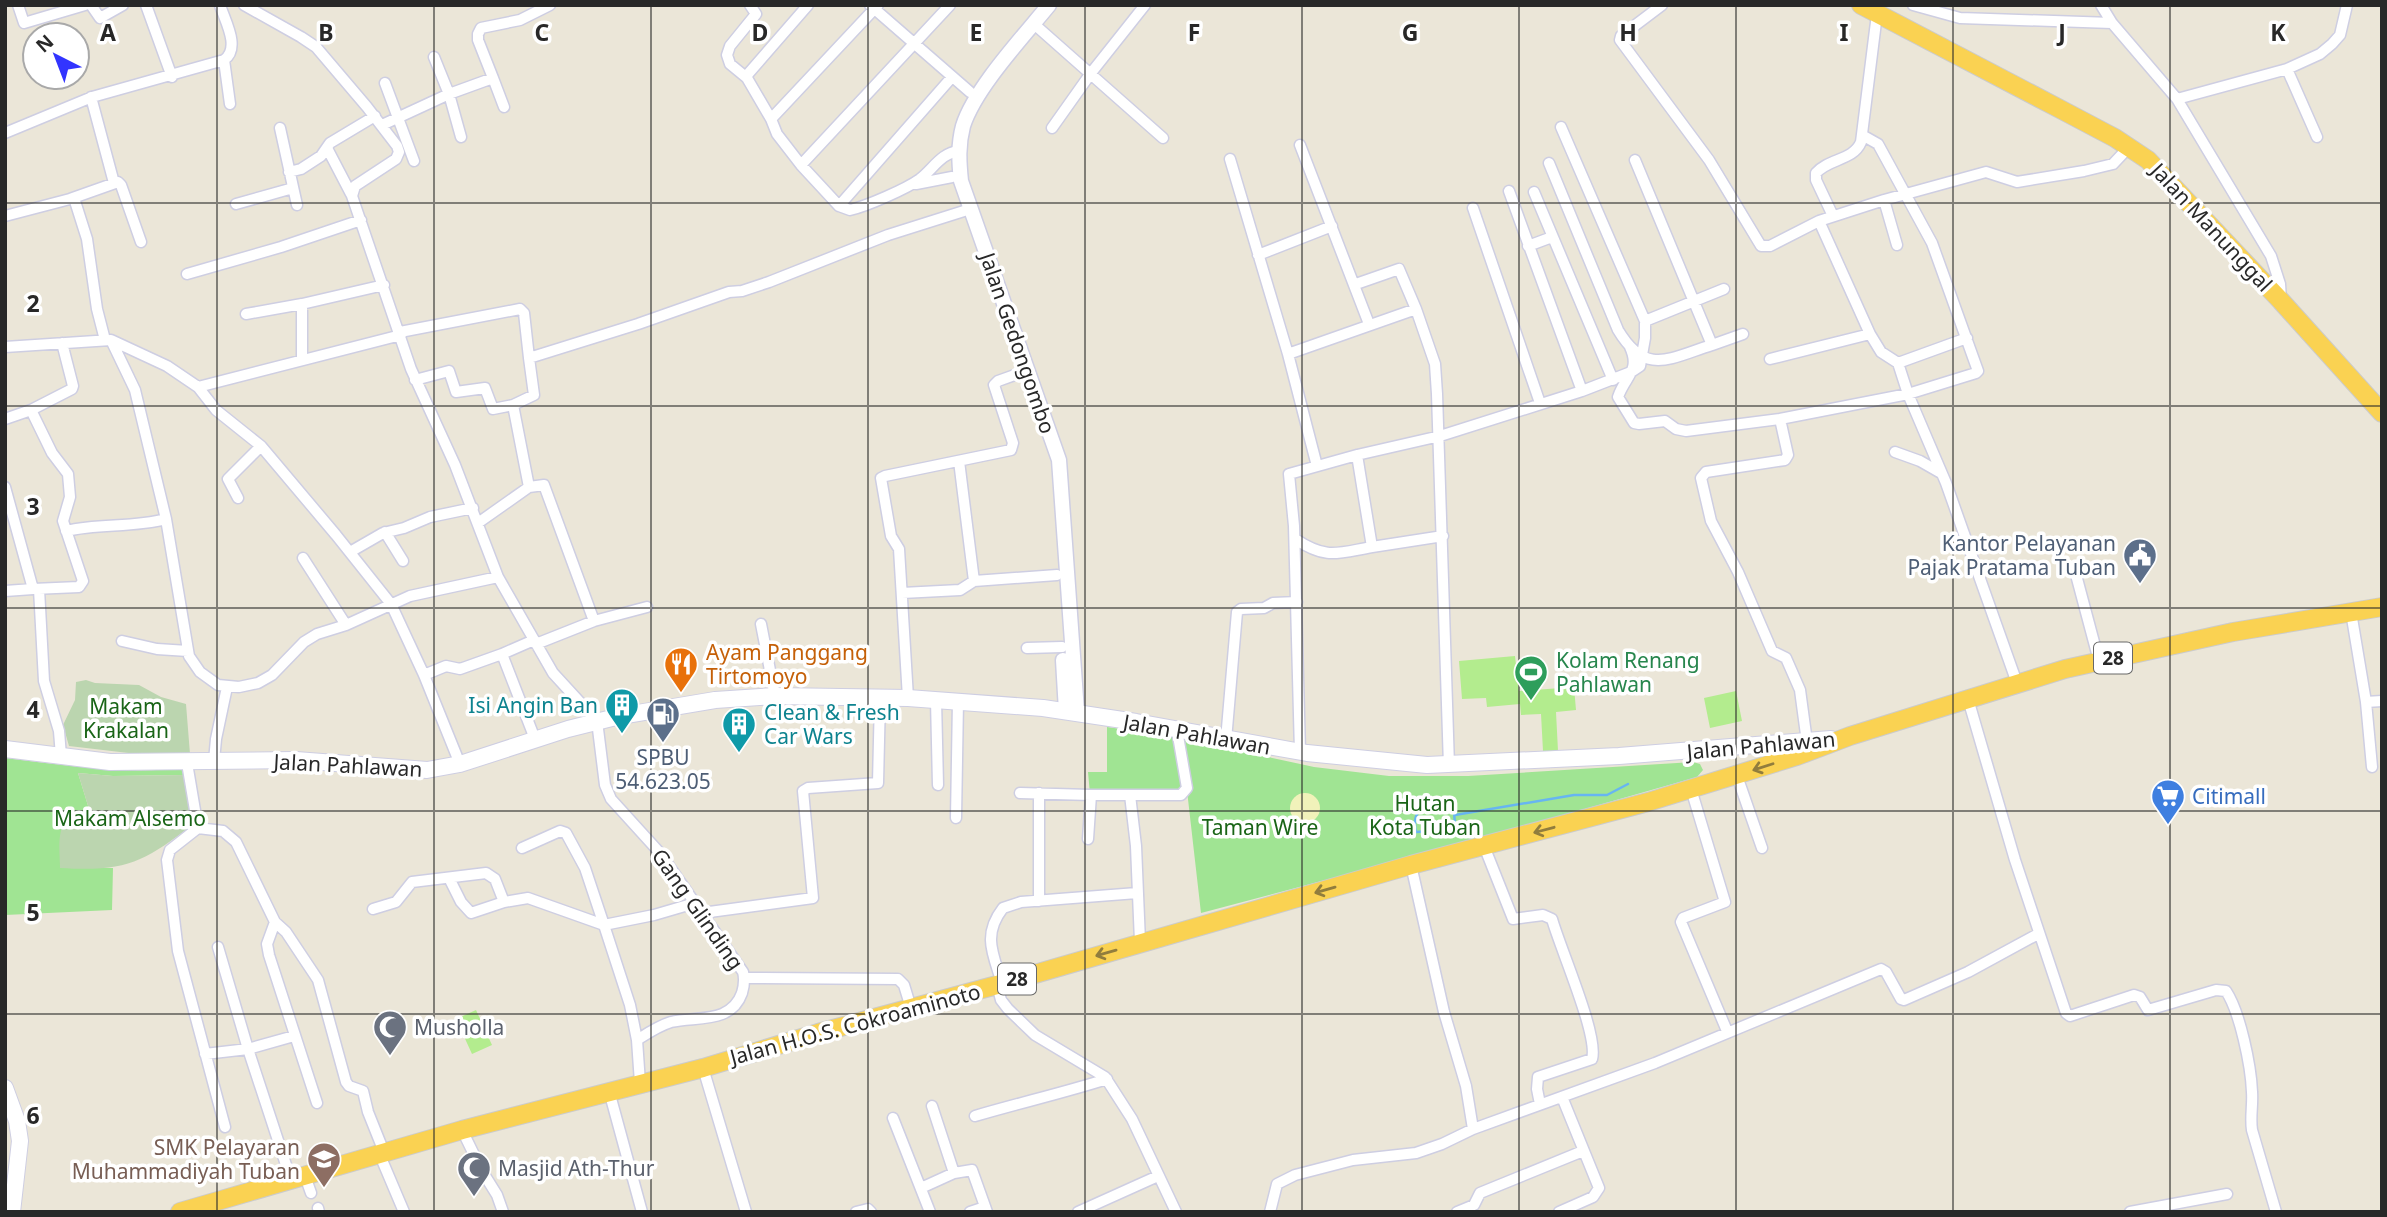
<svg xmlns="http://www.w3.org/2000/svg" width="2387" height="1217" font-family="'Noto Sans',sans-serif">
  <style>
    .green { fill: #a0e493 }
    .sand { fill: #f1f2ba }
    .cemetery { fill: #bbd5af }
    .pitch { fill: #b3ec8e }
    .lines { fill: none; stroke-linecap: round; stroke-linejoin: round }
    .stream { stroke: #67b5f1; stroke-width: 2.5 }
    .minor-casing { stroke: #cecee2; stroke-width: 13 }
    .tertiary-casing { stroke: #cecee2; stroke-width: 17 }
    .secondary-casing { stroke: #cecee2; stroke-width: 18 }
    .trunk-casing { stroke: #cbcbcb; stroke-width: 20 }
    .minor { stroke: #fff; stroke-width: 10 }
    .tertiary { stroke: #fff; stroke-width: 14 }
    .secondary { stroke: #fff; stroke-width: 16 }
    .trunk { stroke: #fad252; stroke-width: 18 }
    .oneway { stroke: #917d3d }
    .grid { fill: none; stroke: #282828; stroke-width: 2; stroke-opacity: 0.55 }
    .labels { text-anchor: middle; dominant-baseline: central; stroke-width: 7; stroke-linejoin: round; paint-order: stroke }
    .shield { fill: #fff; stroke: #686868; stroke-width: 2 }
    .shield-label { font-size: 19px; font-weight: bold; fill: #282828 }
    .street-label { font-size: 21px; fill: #282828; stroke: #fff }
    .service-label { font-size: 21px; fill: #4e5e75; stroke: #fff; text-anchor: end }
    .food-label { font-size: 21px; fill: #c56008; stroke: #fff; text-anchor: start }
    .leisure-label { font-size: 21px; fill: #27864d; stroke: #fff; text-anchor: start }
    .culture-label { font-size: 21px; fill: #0d838f; stroke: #fff; text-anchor: end }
    .park-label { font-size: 21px; fill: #1a6517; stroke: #fff }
    .shop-label { font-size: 21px; fill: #366cbe; stroke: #fff; text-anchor: start }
    .worship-label { font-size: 21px; fill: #5b616d; stroke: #fff; text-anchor: start }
    .education-label { font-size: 21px; fill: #785e54; stroke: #fff; text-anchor: end }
    .grid-label { font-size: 23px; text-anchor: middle; font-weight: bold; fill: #282828; stroke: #fff; stroke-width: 7; stroke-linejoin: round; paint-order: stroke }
  </style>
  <rect width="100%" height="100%" fill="#ebe6d8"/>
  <path class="green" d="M1107 727 1175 737 1183 790 1090 794 1088 772H1107Z
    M1181 738 1314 767 1389 776H1468L1693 762 1700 764 1703 770 1697 777 1472 841 1201 913Z
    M5 758C64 765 124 775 183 768L184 775 113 776 78 773 89 809 69 818 61 834 60 867 113 868 112 910 5 915Z"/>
  <path class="sand" d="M1290 808a15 15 0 1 1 30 0a15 15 0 1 1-30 0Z"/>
  <path class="cemetery" d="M86 680 95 683 139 685 161 697 186 704 190 754H137L69 746 63 725 75 700 76 682Z
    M78 773 113 776 184 775 194 824C142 863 126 872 60 868 60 853 56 829 68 818 73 814 83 812 89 809Z"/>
  <path class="pitch" d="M1515 656 1519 691 1574 687 1576 710 1556 712 1558 751H1543L1541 714 1521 715 1520 704 1487 707 1486 698 1462 699 1459 661Z
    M1736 691 1742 721 1710 728 1704 698Z
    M476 1010 492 1045 472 1054 456 1019Z"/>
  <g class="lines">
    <path class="stream" d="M1438 802 1454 812 1455 825 1447 830 1416 832C1412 816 1420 802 1438 802Z
      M1455 815 1574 795H1607L1628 784"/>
    <g class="minor-casing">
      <path id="minor" d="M18 5 24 23 85 5
        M91 5 100 18 123 5
        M146 5 172 77
        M244 5 301 37 316 47 367 107 397 146 399 152 396 159 355 186 352 196 411 369 455 465 498 577 553 673 597 721 605 785 611 799 660 853 743 972C745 979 744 986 742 993 731 1024 697 1016 671 1022 658 1026 648 1033 637 1040
        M808 5 748 74 747 78 771 119 777 134 801 165 950 5
        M870 5 970 92
        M1662 5 1621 36 1620 40 1709 160 1761 246H1770L1819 221 1870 334 1881 352 1898 363 1908 394 1946 483 2017 683
        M1913 5 1960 18 2112 23 2177 99 2271 256 2280 284 2281 300
        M2101 5 2112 23
        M1034 24 1163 138
        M434 57 449 94 461 137
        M224 60 230 104
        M2287 69 2317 137
        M493 78 504 107
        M747 78 730 64 727 55 730 46 756 14 750 5
        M385 83 414 161
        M91 97 114 183
        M2177 99 2287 69 2320 54 2332 44 2340 35 2347 5
        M771 119 878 5
        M382 125 449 94 493 78 478 40V34L481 28 520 20 550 5
        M1561 127 1645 321 1724 289
        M280 128 297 205
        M1052 128 1091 73 1145 5
        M5 133 92 97 224 60C241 48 225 21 220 5
        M1300 145 1369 324
        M327 148 351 194
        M1230 159 1288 354 1317 466
        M1635 160 1712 345 1743 334
        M1549 163 1618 330C1646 377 1670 358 1712 345
        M801 165 839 206 850 210C867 206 906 189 920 179 934 168 941 153 959 151
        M289 172 301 169 321 156 330 143 375 116
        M916 184 952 177
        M1509 191 1582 391
        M1534 192 1613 380
        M74 198 87 239 97 309 105 340
        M1884 200 1897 245
        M236 204 293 188
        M839 206 952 77
        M1473 208 1540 403
        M5 216 70 199 118 182 121 185 141 242
        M1833 216 1816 180V173C1829 158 1853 161 1861 142L1877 14
        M1819 221 1884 200 1986 172 2017 182 2084 171 2113 164 2129 147
        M1528 246 1552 237
        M1258 255 1332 226
        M187 274 281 247 361 220
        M1356 284 1399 269 1416 309
        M246 314 302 304 384 285
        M400 332 520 309 524 313 529 358
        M111 340 167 366 198 387 216 410 261 446 336 535 391 604 424 675 460 764
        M5 347 111 340 135 390 166 519 189 656 200 672 218 685 239 687 258 683 272 675 304 642 317 634 346 625 410 596 498 577
        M1630 347C1641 371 1625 376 1618 397L1634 423 1639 424 1665 421 1676 429 1686 431 1780 419 1788 455 1785 460 1706 472 1701 478 1711 521 1738 572 1772 651 1786 658 1800 690 1807 742
        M1288 354 1416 309 1435 364 1437 394 1449 766
        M302 359V304
        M1770 359 1870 334
        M1898 363 1967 338
        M415 380 449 371 456 392 485 388 493 409 513 405 529 487
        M198 387 401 335
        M513 405 534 395 529 358 638 324 729 292 742 291 769 282 888 235 964 211
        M31 410 52 453 68 474 70 497 63 521 83 581 79 587 33 589
        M5 419 31 410 72 389 73 386 62 343
        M1780 419 1908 394 1976 373 1978 371 1932 243 1878 144 1862 135
        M1895 452 1920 461 1941 473
        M1357 455 1372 547 1443 536
        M959 461 974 581
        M5 487 33 589 5 591
        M238 498 228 479 261 446
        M478 523 529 487 544 485 594 621
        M66 531C99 523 133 528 166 519
        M385 532 403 561
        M1295 539C1327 560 1337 553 1372 547
        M350 552 383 533 404 528 430 517 473 508
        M303 558 346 625
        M2075 571 2099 661
        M39 589 44 681 59 731 61 756
        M902 593 960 590 974 581 1057 575
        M2351 612 2366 702 2372 767
        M761 624 775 696
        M122 641 157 649 188 651
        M536 644 594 621 647 607
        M1027 648 1062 647
        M502 654 534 640
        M424 675 446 666 460 669 502 654 535 739
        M908 698 899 549 891 536 881 478 885 476 1011 450 1013 443 994 385 998 381 1020 373
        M1968 699 2015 860 2066 1013 2070 1016 2134 995 2140 997 2148 1010 2216 990 2226 991C2240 1012 2251 1066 2252 1092 2253 1105 2250 1117 2252 1130L2276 1212
        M936 700 938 785
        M2366 702 2382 701
        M1226 740 1237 612 1241 609 1264 608 1273 603 1297 602
        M1300 752 1294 526 1289 474 1357 455 1440 436 1582 391 1631 372 1640 366 1645 338V321
        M214 761 216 739 227 687
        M187 763 198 828
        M1737 776 1762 848
        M1691 789 1725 902 1683 918 1681 922 1727 1031
        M1020 793 1091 795H1181L1187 788 1177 730
        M1130 795 1136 846 1140 942
        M956 818 958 701
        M1088 839 1091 795
        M1484 846 1513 919 1543 915 1552 919C1560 948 1599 1036 1592 1059L1538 1077 1537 1089 1540 1104
        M522 848 560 831 566 833 585 868 604 925 654 915 695 903
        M1411 865 1444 1012 1466 1086 1473 1129
        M449 878 461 902 471 913 504 902
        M1039 901V793
        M373 909 396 902 412 882 486 873 495 879 504 902 528 898 604 925 630 1005 637 1040 640 1083
        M702 913 813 898 803 791 808 788 878 783 880 698
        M275 922 286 932 318 980 346 1082 349 1086 363 1091 368 1112 384 1152
        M218 947 248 1049 291 1180
        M745 978 898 979 904 985 911 1008
        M1002 983C993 954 982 935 1003 908L1021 902 1137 893
        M997 985 1001 1000 1008 1009 1035 1035 1105 1077 1132 1119 1176 1212
        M205 1054 248 1049 294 1036
        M703 1068 746 1212
        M609 1091 642 1212
        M932 1106 954 1173
        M975 1116C1019 1103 1063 1093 1107 1079
        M893 1118 930 1212
        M225 1127 178 951 167 860 170 850 198 828 223 831 236 842 275 922 267 944 269 955 317 1103
        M462 1130 482 1171 497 1195 503 1212
        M379 1153 404 1212
        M305 1176 311 1193
        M921 1188 954 1173 972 1170 987 1212
        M318 1208 319 1212
        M856 1212 868 1209 871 1212
        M970 1212 985 1207
        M1078 1212 1158 1176
        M1270 1212 1277 1184 1295 1175 1353 1160 1416 1153 1442 1144 1473 1129 1655 1063 1881 969 1886 972 1901 999 1904 1000 1968 972 2038 934
        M1457 1212 1474 1205 1480 1193 1583 1151
        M1559 1212 1593 1197 1599 1188 1562 1097
        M2130 1212 2227 1194"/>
    </g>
    <g class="tertiary-casing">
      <path id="tertiary" d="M1049 5C1023 37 975 88 963 126 958 145 959 162 961 181L1059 460 1077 712
        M1063 660 1066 711"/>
    </g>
    <g class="secondary-casing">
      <path id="secondary" d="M5 749 110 762 296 760 427 770 460 764 568 729 620 716 715 700 775 696 908 698 1043 708 1136 722 1307 753 1427 765 1619 756 1831 739
        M5 1088 17 1121 20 1141 12 1212"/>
    </g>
    <g class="trunk-casing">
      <path id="trunk" d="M1861 5 2060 109 2115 138 2148 160 2281 301 2382 413
        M180 1212 462 1130 703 1068 818 1033 997 985 1411 865 1648 802 1797 756 1850 736 2065 669 2233 632 2382 607"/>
    </g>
    <use href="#minor" class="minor"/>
    <use href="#tertiary" class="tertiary"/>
    <use href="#secondary" class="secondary"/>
    <use href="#trunk" class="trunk"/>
  </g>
  <defs><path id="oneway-shaft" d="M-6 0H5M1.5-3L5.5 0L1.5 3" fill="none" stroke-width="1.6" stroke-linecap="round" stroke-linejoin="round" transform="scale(1.75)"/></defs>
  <g class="oneway">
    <use href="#oneway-shaft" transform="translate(1763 767) rotate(162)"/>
    <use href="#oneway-shaft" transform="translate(1544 830) rotate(165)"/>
    <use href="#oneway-shaft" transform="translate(1325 890) rotate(164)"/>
    <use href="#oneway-shaft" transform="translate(1106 953) rotate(164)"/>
  </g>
  <path class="grid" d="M217 5V1212M434 5V1212M651 5V1212M868 5V1212M1085 5V1212M1302 5V1212M1519 5V1212M1736 5V1212M1953 5V1212M2170 5V1212M5 203H2382M5 406H2382M5 608H2382M5 811H2382M5 1014H2382"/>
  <defs>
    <g id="civic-pin" transform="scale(1.75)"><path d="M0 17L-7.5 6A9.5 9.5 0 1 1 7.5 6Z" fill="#5c6f8a" stroke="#fff"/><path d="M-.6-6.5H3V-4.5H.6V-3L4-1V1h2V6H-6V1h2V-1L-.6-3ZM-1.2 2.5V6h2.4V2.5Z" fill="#fff"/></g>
    <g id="restaurant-pin" transform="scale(1.75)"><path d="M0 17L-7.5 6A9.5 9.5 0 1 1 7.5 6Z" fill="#e8710a" stroke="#fff"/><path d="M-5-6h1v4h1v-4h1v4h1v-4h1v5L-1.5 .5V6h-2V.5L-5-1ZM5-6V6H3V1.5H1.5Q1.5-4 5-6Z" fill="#fff"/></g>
    <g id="stadium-pin" transform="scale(1.75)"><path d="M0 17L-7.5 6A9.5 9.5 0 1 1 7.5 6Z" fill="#2e9e5b" stroke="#fff"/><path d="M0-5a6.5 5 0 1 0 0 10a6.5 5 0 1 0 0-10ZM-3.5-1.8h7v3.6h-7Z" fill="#fff"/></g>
    <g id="building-pin" transform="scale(1.75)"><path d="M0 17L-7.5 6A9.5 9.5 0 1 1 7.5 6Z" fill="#0f9aa8" stroke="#fff"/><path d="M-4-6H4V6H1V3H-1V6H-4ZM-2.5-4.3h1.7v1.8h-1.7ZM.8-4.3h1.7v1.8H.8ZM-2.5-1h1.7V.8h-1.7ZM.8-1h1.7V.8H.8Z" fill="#fff"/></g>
    <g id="fuel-pin" transform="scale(1.75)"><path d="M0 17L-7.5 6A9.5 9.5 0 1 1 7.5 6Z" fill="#5c6f8a" stroke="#fff"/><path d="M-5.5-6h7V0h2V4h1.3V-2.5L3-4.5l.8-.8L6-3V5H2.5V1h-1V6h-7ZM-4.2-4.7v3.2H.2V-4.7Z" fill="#fff"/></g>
    <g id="supermarket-pin" transform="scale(1.75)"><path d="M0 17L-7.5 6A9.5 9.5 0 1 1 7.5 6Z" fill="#3f7fe0" stroke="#fff"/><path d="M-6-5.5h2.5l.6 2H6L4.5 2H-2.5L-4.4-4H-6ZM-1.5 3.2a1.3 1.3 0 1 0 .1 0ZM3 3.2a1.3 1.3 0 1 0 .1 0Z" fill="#fff"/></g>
    <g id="mosque-pin" transform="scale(1.75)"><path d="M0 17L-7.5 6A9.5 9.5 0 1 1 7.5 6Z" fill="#6b7280" stroke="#fff"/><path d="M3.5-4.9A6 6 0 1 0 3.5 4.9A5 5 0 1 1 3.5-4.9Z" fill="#fff"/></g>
    <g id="school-pin" transform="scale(1.75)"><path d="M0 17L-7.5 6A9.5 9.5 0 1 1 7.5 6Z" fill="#8d6e63" stroke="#fff"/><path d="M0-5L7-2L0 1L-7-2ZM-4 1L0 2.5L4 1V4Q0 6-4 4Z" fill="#fff"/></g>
  </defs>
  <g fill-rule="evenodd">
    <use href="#civic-pin" x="2140" y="555"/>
    <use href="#restaurant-pin" x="681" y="664"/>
    <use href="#stadium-pin" x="1531" y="672"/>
    <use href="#building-pin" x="622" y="705"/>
    <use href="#fuel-pin" x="663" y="714"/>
    <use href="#building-pin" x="739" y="724"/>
    <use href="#supermarket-pin" x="2168" y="796"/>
    <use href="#mosque-pin" x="390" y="1027"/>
    <use href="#school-pin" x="324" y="1159"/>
    <use href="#mosque-pin" x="474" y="1168"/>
  </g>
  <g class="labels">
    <g class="shield">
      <rect x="2094" y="642.5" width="38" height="31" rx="5"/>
      <rect x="998" y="963.5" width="38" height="31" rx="5"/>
    </g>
    <g class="shield-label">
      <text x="2113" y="658">28</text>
      <text x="1017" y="979">28</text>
    </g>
    <g class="street-label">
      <text transform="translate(2212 227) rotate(47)">Jalan Manunggal</text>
      <text transform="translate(1018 343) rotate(71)">Jalan Gedongombo</text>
      <text transform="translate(1197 734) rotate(10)">Jalan Pahlawan</text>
      <text transform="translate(1761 745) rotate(-5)">Jalan Pahlawan</text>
      <text transform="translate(348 765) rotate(3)">Jalan Pahlawan</text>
      <text transform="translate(698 909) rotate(55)">Gang Glinding</text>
      <text transform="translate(855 1024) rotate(-15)">Jalan H.O.S. Cokroaminoto</text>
    </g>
    <g class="service-label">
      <text x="2116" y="543">Kantor Pelayanan<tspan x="2116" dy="24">Pajak Pratama Tuban</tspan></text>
      <text x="663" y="757" text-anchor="middle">SPBU<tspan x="663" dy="24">54.623.05</tspan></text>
    </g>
    <g class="food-label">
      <text x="706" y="652">Ayam Panggang<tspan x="706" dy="24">Tirtomoyo</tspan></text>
    </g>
    <g class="leisure-label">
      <text x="1556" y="660">Kolam Renang<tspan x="1556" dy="24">Pahlawan</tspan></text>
    </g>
    <g class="culture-label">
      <text x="598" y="705">Isi Angin Ban</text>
      <text x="764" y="712" text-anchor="start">Clean &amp; Fresh<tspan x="764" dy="24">Car Wars</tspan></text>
    </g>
    <g class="park-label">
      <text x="126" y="706">Makam<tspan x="126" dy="24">Krakalan</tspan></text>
      <text x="1425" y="803">Hutan<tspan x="1425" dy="24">Kota Tuban</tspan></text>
      <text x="130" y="818">Makam Alsemo</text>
      <text x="1260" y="827">Taman Wire</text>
    </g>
    <g class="shop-label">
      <text x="2192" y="796">Citimall</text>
    </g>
    <g class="worship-label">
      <text x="414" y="1027">Musholla</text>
      <text x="498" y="1168">Masjid Ath-Thur</text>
    </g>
    <g class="education-label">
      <text x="300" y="1147">SMK Pelayaran<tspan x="300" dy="24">Muhammadiyah Tuban</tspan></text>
    </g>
  </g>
  <g class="grid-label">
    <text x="108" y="41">A</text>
    <text x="326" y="41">B</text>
    <text x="542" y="41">C</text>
    <text x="760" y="41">D</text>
    <text x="976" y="41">E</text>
    <text x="1194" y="41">F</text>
    <text x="1410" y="41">G</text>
    <text x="1628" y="41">H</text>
    <text x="1844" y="41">I</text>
    <text x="2062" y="41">J</text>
    <text x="2278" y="41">K</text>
    <text x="33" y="312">2</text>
    <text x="33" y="515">3</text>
    <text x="33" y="718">4</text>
    <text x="33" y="921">5</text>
    <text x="33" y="1124">6</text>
  </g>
  <rect width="2387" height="1217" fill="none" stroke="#282828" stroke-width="14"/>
  <g transform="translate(56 56) rotate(318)"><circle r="33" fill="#ffffff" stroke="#a9a9a9" stroke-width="2"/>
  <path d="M0-5L12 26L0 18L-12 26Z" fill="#3234ff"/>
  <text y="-10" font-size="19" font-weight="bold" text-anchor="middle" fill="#282828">N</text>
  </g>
</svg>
